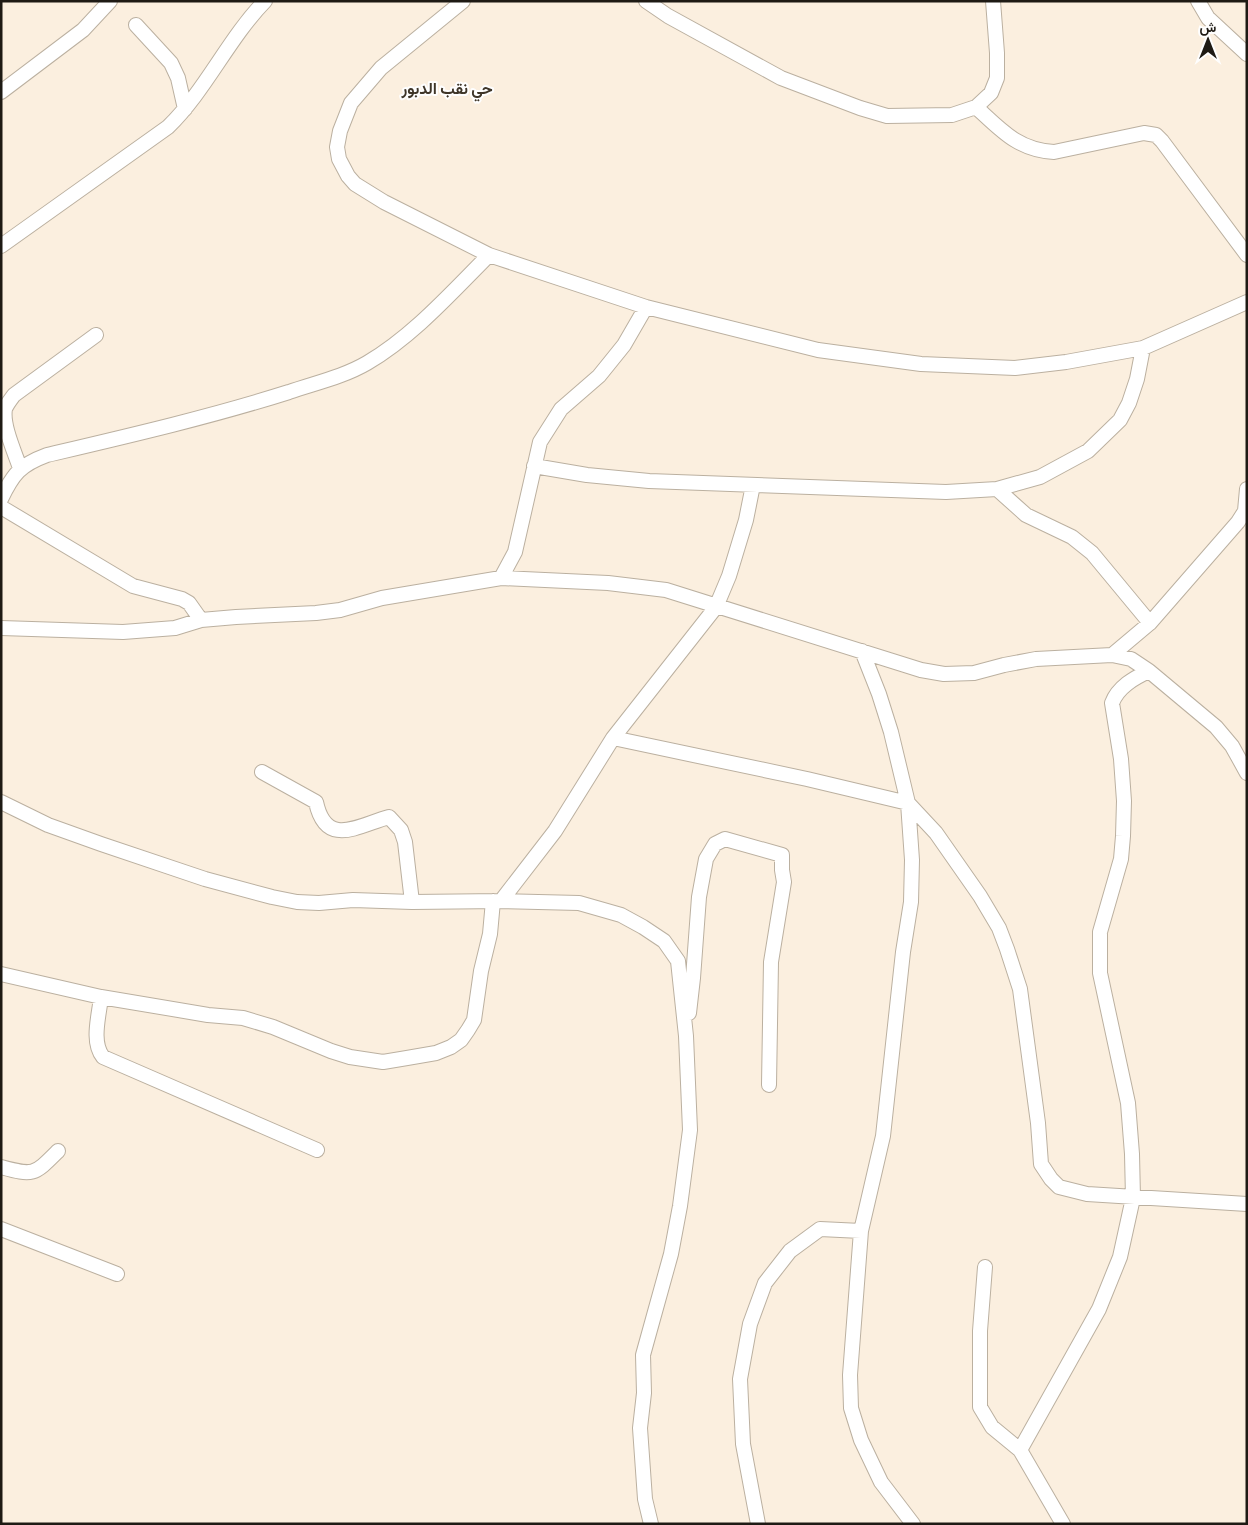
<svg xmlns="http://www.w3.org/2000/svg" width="1248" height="1525" font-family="'PT Sans Narrow',Vazirmatn,sans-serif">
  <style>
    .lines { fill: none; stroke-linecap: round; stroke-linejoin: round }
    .minor-casing { stroke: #bbb0a0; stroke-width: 16 }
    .minor { stroke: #fff; stroke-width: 14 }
    .labels { text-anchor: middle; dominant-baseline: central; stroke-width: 4; stroke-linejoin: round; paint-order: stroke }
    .neighbourhood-label { font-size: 16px; font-weight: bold; fill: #3e3528; stroke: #fefefe }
  </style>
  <rect width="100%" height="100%" fill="#fbefdf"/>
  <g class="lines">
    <g class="minor-casing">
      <path id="minor" d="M463 1 381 68 351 103 340 131 337 147 339 159 348 176 355 184 384 202 489 255 646 307 818 350 921 364 1015 368 1066 362 1143 348 1247 302
        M646 1 668 16 781 78 860 108 887 116 952 115 976 107 991 93 997 78V53L993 1
        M1198 1 1208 18 1247 54
        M136 25 171 63 178 78 185 109
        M1 92 83 30 110 1
        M976 107C1001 130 1018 150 1054 152L1144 133 1156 135 1162 141 1247 255
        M1 246 168 127C206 90 228 39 265 1
        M534 466 587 475 649 481 946 492 997 489 1040 477 1088 451 1120 420 1129 403 1137 379 1143 348
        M20 468C15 453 2 425 5 409 7 404 11 399 14 395L96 335
        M997 489 1026 515 1072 537 1092 553 1150 623
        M1 499C13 474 20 465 47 455 128 436 210 417 289 392 315 383 343 377 367 363 413 336 451 293 489 255
        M1 507 133 586 182 599 189 603 201 620
        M501 578 515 552 540 442 561 409 599 376 624 345 646 307
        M1 628 123 632 175 628 201 620 236 617 316 613 340 610 382 598 501 578 608 583 666 590 921 670 944 674 974 673 1004 665 1036 659 1112 655 1131 659 1149 671C1134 678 1118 687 1112 703L1121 759 1124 801 1123 836 1121 859 1100 932V973L1128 1103 1132 1154 1133 1198 1120 1257 1099 1309 1020 1450 1063 1524
        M862 651 879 694 891 732 908 803 912 860 911 902 903 952 883 1136 861 1231 850 1375 851 1408 861 1440 881 1482 913 1524
        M1112 655 1150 623 1238 522 1245 511 1247 489
        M1149 671 1216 727 1232 746 1247 773
        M613 738 807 779 908 803 936 833 980 896 999 928 1007 949 1020 989 1038 1123 1041 1164 1051 1179 1059 1187 1087 1194 1247 1204
        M262 772 316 802C326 849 359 825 389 817L401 830 405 842 412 902
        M1 802 48 825 101 844 205 879 272 897 297 902 319 903 353 900 412 902 501 901 579 903 621 915 643 927 664 941 678 961 686 1036 690 1130 680 1206 671 1254 643 1355 644 1393 640 1428 645 1499 651 1524
        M501 901 555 831 613 738 716 607 729 576 746 520 753 485
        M1 974 101 997 208 1015 243 1018 273 1027 331 1051 350 1057 383 1062 407 1058 436 1053 451 1047 461 1040 468 1030 474 1020 481 971 490 934 493 901
        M101 997C99 1016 91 1042 103 1057L317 1150
        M689 1013 693 978 699 897 706 859 715 844 725 839 782 855V870L784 882 771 962 769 1085
        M1 1167C34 1176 34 1175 58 1151
        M1 1229 117 1274
        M985 1267 980 1331V1407L992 1427 1020 1450
        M758 1524 743 1444 740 1379 750 1324 765 1283 790 1251 820 1229 861 1231"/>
    </g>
    <use href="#minor" class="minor"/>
  </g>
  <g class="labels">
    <g class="neighbourhood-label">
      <text x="447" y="88">حي نقب الدبور</text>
    </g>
  </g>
  <rect width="1248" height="1525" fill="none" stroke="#1e1a14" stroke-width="5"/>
  <g transform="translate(1208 40)" stroke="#fefefe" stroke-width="4" paint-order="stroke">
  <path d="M0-4L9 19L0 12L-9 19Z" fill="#1e1a14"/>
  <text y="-8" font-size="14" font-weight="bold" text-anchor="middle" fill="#1e1a14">ش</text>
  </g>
</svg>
